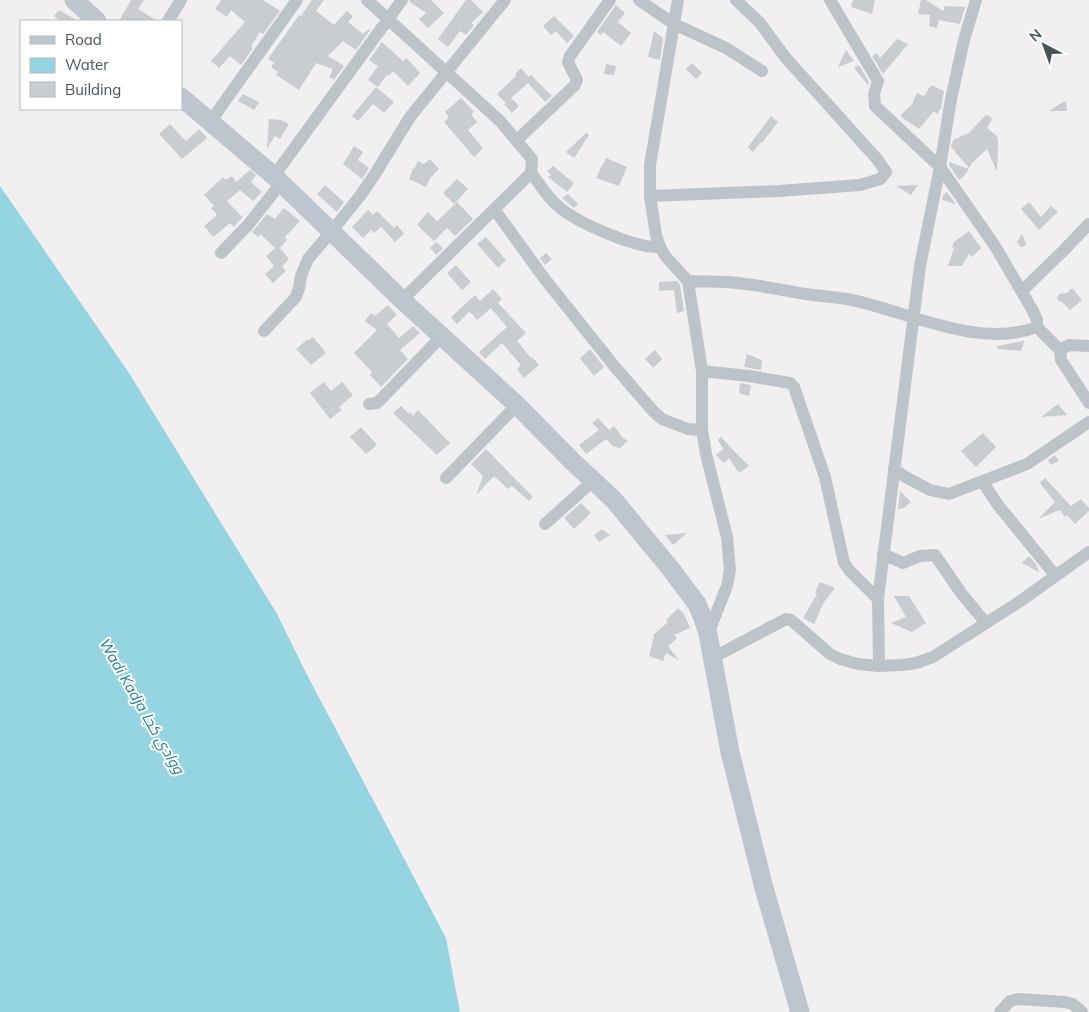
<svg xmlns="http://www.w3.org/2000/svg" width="1089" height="1012" font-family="Mulish,Cairo,sans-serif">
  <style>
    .water { fill: #95d4e1 }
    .building { fill: #c9ccd1 }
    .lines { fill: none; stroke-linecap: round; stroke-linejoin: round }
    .minor { stroke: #bcc4ca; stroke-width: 12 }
    .secondary { stroke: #bdc6ce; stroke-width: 19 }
    .labels { text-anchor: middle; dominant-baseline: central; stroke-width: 4; stroke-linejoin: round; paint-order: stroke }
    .water-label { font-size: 15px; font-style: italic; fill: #1d7d91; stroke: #fff }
  </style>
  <rect width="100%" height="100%" fill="#f1efef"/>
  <path class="water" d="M0 186 129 373 277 614 305 671 446 938 460 1012H0Z"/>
  <path class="building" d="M131 0H144L138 9 157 21H119Z
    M221 0H263L280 11 263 34 260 32 251 46 253 48 241 65 230 56 219 68 211 61 245 22 231 10 227 17 215 9Z
    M312 0H324L316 11 334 25 347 11 353 16 348 22 363 34 369 29 370 30 356 50 343 41 328 56 344 66 334 80 329 77 333 69 316 63 299 90 276 75 278 72 271 67 274 63 268 59 299 15 301 16Z
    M410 0H431L444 13 428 28 419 19 426 13 410 2Z
    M466 0H471L483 12 471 23 474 25 466 35 460 31 448 47 438 39Z
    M853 0H875L872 14 851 7Z
    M921 0H926L943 11 945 6 965 7 960 24 939 20 937 28 929 26 930 15 918 14Z
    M616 5 625 13 618 22 631 33 621 46 603 32 601 35 597 32Z
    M59 10 78 21H61L54 16Z
    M554 16 574 36 567 43 556 31 551 35 543 26Z
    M654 31 663 38 660 60 648 57Z
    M897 39 908 44 883 74 872 56 877 53 880 58Z
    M382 42 403 61 407 58 420 73 408 86 393 71 389 76 387 75 378 87 368 80 378 66 369 60Z
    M846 50 854 61 838 67Z
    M692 63 702 73 696 79 686 69Z
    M606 64 616 66 614 75 604 74Z
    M859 65 869 82 868 85 854 68Z
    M521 68 529 77 531 75 552 96 545 102 528 83 511 98 519 106 512 113 504 104 506 103 497 94 516 76 515 74Z
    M931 85 944 91 941 108 937 114 934 111 919 129 900 116 912 104 917 93 924 96Z
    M376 87 394 102 384 113 373 104 358 121 352 116Z
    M243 94 259 102 254 110 238 101Z
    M461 98 474 112 471 114 477 122 468 130 483 148 474 157 444 122 449 117 445 112Z
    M1066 101 1067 111H1049L1061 103Z
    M986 115 990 116 992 119 987 128 997 136 998 143 997 172 987 149 972 163 969 168 951 147 953 140 969 133Z
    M771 116 778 122 762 143 761 142 753 152 748 147Z
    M269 119 281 120 289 124 280 139 275 136 267 149Z
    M170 124 186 141 199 129 207 138 182 159 159 134Z
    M586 133 589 135 574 158 566 152Z
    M354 146 363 152 358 160 369 168 362 179 343 164Z
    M606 158 627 167 619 186 596 178Z
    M430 159 439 169 430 178 426 187 409 179 413 168 414 169 418 161 424 164Z
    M949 162 969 169 964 176 959 180 949 165Z
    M553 166 574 183 567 192 548 177 551 175 547 171Z
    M250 170 256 175 251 182 262 192 253 201 240 190 227 201 242 217 254 204 234 227 230 223 213 237 204 226 216 216V213L211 208 214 206 204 195 223 177 226 180 232 176 236 182Z
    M457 179 468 189 454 204 443 193Z
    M325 185 344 202 337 212 317 194Z
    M918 185 911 195 896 186Z
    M947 192 956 204 942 200 943 195Z
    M568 194 578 204 574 208 562 198Z
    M457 202 473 219 455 236 447 228 434 241 417 225 428 212 437 221Z
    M1029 202 1041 217 1051 206 1058 212 1039 230 1021 209Z
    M284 208 300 221 285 237 287 240 280 248 289 259 282 266 286 271 273 283 265 274 274 266 266 256 275 248 260 234 258 237 252 232 267 214 275 219Z
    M368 210 373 215 377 211 394 228 397 225 404 234 395 242 381 227 374 233 371 230 363 238 352 227Z
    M969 231 981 248 972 257 969 254 962 266H948L954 248 952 247 954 242Z
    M1022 234 1026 243 1025 246 1021 247 1017 242Z
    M486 237 506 260 498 268 477 244Z
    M436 242 443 248 436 255 430 248Z
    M546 253 552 259 545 265 540 258Z
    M456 265 471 282 462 290 447 273Z
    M677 281 680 285 684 311 677 313 674 290 659 291V282Z
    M1072 288 1082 300 1070 310 1063 303 1059 301 1057 298 1059 294 1067 293Z
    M493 289 502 299 498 303 526 333 517 341 531 358 532 357 539 365 524 378 517 369 521 365 502 343 485 359 479 352 507 327 491 308 477 320 471 313 469 312 457 324 451 317 475 295 480 301Z
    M388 305 397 315 387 324 399 338 413 326 420 333 400 350 408 359 381 387 370 375 372 372 354 353 377 330 365 321 371 313 375 316Z
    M313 337 326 353 311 365 296 349 308 339 309 340Z
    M1024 341 1021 351 997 349V346Z
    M590 349 604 367 594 376 580 358Z
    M655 350 662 359 653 368 645 359Z
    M747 354 762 360 761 370 744 367Z
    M324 382 331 391 342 382 353 395 339 407 342 410 330 419 310 393Z
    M740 383 751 385 749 396 739 393Z
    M1058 404 1067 415 1041 417Z
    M401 406 409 414 410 412 413 416 418 410 450 443 437 455 393 413Z
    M598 418 609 430 614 426 623 438 628 441 619 449 616 446 614 447 606 439 586 454 579 445 599 430 592 423Z
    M361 427 377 445 366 454 350 437Z
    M983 433 996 447 976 467 961 451Z
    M721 437 735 452 749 466 739 473 729 458 724 463 716 455 723 449 718 440Z
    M486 449 533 497 529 501 512 486 508 489 494 476 476 495 483 476 471 464Z
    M1055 455 1059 461 1051 465 1048 460Z
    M1045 478 1071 506 1081 499 1089 508V511L1075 524 1067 515 1065 517 1060 510 1038 519 1055 502 1040 483Z
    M900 491 911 502 904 508 898 509Z
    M581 503 591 513 574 529 564 518Z
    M602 529 610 535 599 542 594 535Z
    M687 533 673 545 665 535Z
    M1029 556 1036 564 1039 572 1022 563Z
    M820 582 835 588 824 602 814 624 803 618 817 594 815 592Z
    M894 596H909L926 623 912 632 891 623 906 617Z
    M678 608 684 614 690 628 674 635 677 638 668 646 679 660 666 653 663 661 649 656 654 636 653 635 668 622 666 620Z"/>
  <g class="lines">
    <path class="minor" d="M367 0 500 121 532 159 531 173 402 300
      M639 0 674 24 726 48 762 71
      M678 0 650 165V196L656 235 660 247 666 257 688 281 702 371V430L706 454 727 537 730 570 727 586 708 634
      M830 0 878 81 874 94 875 106 940 167 995 246 1033 311 1037 320V327L1060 350 1061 360 1089 403
      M168 21 181 0
      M210 122 297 0
      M517 140 574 86 577 80 568 62 570 56 610 0
      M531 173C540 184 547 197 558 206 575 222 637 249 660 247
      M274 176 402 0
      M650 196 779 191 860 185 880 179 886 172 877 159 785 57 760 23 736 0
      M494 209 544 278 615 367 653 411 662 419 688 429 702 430
      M221 253 248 225 281 183
      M688 281C707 282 727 281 745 284 765 286 786 291 806 294 819 296 834 297 847 299 906 310 977 350 1037 327
      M1023 290 1063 251 1089 224
      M264 331 296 297 299 288 301 276 308 259 331 232 360 196 375 174 410 117 505 0
      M1060 350 1069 345 1089 346
      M702 371 749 376 790 383 794 387 825 477 844 563 850 571 878 599
      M369 404 377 403 382 398 442 336
      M894 468 902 475 930 490 949 494 1027 464 1089 422
      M446 478 517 405
      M982 481 998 505 1055 575
      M545 524 593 481
      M883 554 903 563 920 556 935 555 961 593 985 622
      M712 658 786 619 791 620 830 654 840 659 858 664 879 666 902 665 916 663 933 657 1022 600 1089 552
      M879 666 878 599 920 266 940 167 951 99 964 40 976 0
      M1000 1012 1010 1001 1018 999 1065 1002 1073 1004 1082 1012"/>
    <path class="secondary" d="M74 0 97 21
      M181 97 274 176 402 300 517 405 572 461 613 499 670 568 697 604 703 618 708 634 730 752 764 888 800 1012"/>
  </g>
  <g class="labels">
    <g class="water-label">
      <text transform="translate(142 706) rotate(60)">Wadi Kadja ووادي كجا</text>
    </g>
  </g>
  <rect x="20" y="20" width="162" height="90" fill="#ffffff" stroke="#b6babd"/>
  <rect x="30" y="36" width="25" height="8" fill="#bdc6ce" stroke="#b6babd"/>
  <text x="65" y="45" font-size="15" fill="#49535a">Road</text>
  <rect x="30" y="58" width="25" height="15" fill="#95d4e1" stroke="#b6babd"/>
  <text x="65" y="70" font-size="15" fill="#49535a">Water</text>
  <rect x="30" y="82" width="25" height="15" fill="#c9ccd1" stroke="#b6babd"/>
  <text x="65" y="95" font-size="15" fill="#49535a">Building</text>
  <g transform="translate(1044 45) rotate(319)" stroke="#ffffff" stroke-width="4" paint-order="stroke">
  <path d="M0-4L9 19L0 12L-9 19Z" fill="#49535a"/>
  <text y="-8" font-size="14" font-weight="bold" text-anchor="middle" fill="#49535a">N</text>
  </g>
</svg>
